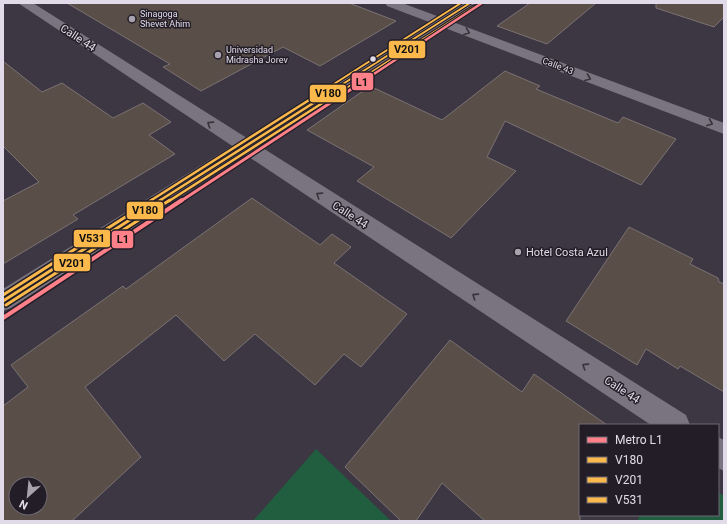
<svg xmlns="http://www.w3.org/2000/svg" width="727" height="524" font-family="Roboto,sans-serif">
  <style>
    .green { fill: #205e3f }
    .building { fill: #5a4e48; stroke: #7a7273; fill-rule: evenodd }
    .lines { fill: none; stroke-linecap: round; stroke-linejoin: round }
    .minor { fill: #79747f; fill-rule: evenodd }
    .tertiary { fill: #79747f; fill-rule: evenodd }
    .bus-1-far2-casing { stroke: #221d27; stroke-width: 4 }
    .bus-1-far1-casing { stroke: #221d27; stroke-width: 5 }
    .bus-1-casing { stroke: #221d27; stroke-width: 6 }
    .bus-2-far2-casing { stroke: #221d27; stroke-width: 4 }
    .bus-2-far1-casing { stroke: #221d27; stroke-width: 5 }
    .bus-2-casing { stroke: #221d27; stroke-width: 6 }
    .bus-3-far2-casing { stroke: #221d27; stroke-width: 4 }
    .bus-3-far1-casing { stroke: #221d27; stroke-width: 5 }
    .bus-3-casing { stroke: #221d27; stroke-width: 6 }
    .bus-1-far2 { stroke: #fcb94b; stroke-width: 2 }
    .bus-1-far1 { stroke: #fcb94b; stroke-width: 2.5 }
    .bus-1 { stroke: #fcb94b; stroke-width: 3 }
    .bus-2-far2 { stroke: #fcb94b; stroke-width: 2 }
    .bus-2-far1 { stroke: #fcb94b; stroke-width: 2.5 }
    .bus-2 { stroke: #fcb94b; stroke-width: 3 }
    .bus-3-far2 { stroke: #fcb94b; stroke-width: 2 }
    .bus-3-far1 { stroke: #fcb94b; stroke-width: 2.5 }
    .bus-3 { stroke: #fcb94b; stroke-width: 3 }
    .metro-1-far2-casing { stroke: #221d27; stroke-width: 4.5 }
    .metro-1-far1-casing { stroke: #221d27; stroke-width: 5.5 }
    .metro-1-casing { stroke: #221d27; stroke-width: 7 }
    .metro-1-far2 { stroke: #ff8089; stroke-width: 2.5 }
    .metro-1-far1 { stroke: #ff8089; stroke-width: 3 }
    .metro-1 { stroke: #ff8089; stroke-width: 4 }
    .oneway { stroke: #38333d }
    .poi-dot { fill: #a8a2af; stroke: #221d27; stroke-width: 1.5 }
    .bus-dot { fill: #e1dbe9; stroke: #221d27; stroke-width: 1.5 }
    .labels { text-anchor: middle; dominant-baseline: central; stroke-width: 3; stroke-linejoin: round; paint-order: stroke }
    .far-poi-label { font-size: 9px; fill: #e1dbe9; stroke: #221d27; text-anchor: start }
    .far-street-label { font-size: 9px; fill: #e1dbe9; stroke: #221d27 }
    .street-label { font-size: 11px; fill: #e1dbe9; stroke: #221d27 }
    .poi-label { font-size: 11px; fill: #e1dbe9; stroke: #221d27; text-anchor: start }
    .line-badge { stroke: #221d27; stroke-width: 1.5 }
    .pale-badge-label { font-size: 11px; text-anchor: middle; font-weight: bold; fill: #111 }
  </style>
  <rect width="100%" height="100%" fill="#3d3743"/>
  <path class="green" d="M316 449 391 521H253Z
    M718 492 724 496V521H637L640 515H718Z"/>
  <path class="building" d="M67 3H349L396 21 320 66 283 47 201 91 163 67 170 64Z
    M530 3H596L547 44 497 26Z
    M656 3H724V17L714 27 656 8Z
    M3 61 42 92 62 83 113 118 143 103 171 122 149 135 175 154 73 215 78 219 3 264V201L39 182 3 146Z
    M505 71 540 86 536 89 618 123 623 117 676 139 641 185 505 121 487 157 516 171 451 238 357 181 374 167 307 130 370 86 442 120Z
    M252 198 320 245 332 234 351 247 334 263 407 314 361 367 344 354 315 385 255 334 224 361 176 315 85 387 141 457 72 521H3V406L28 387 11 365 123 286 126 289ZM16 484H40V508H16Z
    M629 227 693 259 690 264 718 278 719 282 724 284V392L680 366 678 369 646 349 637 365 566 321Z
    M450 340 522 392 534 374 607 425H580V521H485L442 483 416 521H401L345 467Z"/>
  <g class="lines">
    <path class="minor" d="M18 3H33L686 415 690 425H651Z
      M385 3H402L724 123V134L387 6Z
      M718 437 724 440V471L718 468Z"/>
    <path class="tertiary" d="M461 3H476L11 308 3 311V289Z"/>
    <g class="bus-1-far2-casing">
      <path id="bus-1-far2" d="M335 89 470 3"/>
    </g>
    <g class="bus-1-far1-casing">
      <path id="bus-1-far1" d="M159 201 337 88"/>
    </g>
    <g class="bus-1-casing">
      <path id="bus-1" d="M3 301 161 200"/>
    </g>
    <g class="bus-2-far2-casing">
      <path id="bus-2-far2" d="M345 89 473 7"/>
    </g>
    <g class="bus-2-far1-casing">
      <path id="bus-2-far1" d="M169 201 346 88"/>
    </g>
    <g class="bus-2-casing">
      <path id="bus-2" d="M6 305 170 200"/>
    </g>
    <g class="bus-3-far2-casing">
      <path id="bus-3-far2" d="M326 89 461 3"/>
    </g>
    <g class="bus-3-far1-casing">
      <path id="bus-3-far1" d="M150 201 328 88"/>
    </g>
    <g class="bus-3-casing">
      <path id="bus-3" d="M3 295 152 200"/>
    </g>
    <use href="#bus-1-far2" class="bus-1-far2"/>
    <use href="#bus-1-far1" class="bus-1-far1"/>
    <use href="#bus-1" class="bus-1"/>
    <use href="#bus-2-far2" class="bus-2-far2"/>
    <use href="#bus-2-far1" class="bus-2-far1"/>
    <use href="#bus-2" class="bus-2"/>
    <use href="#bus-3-far2" class="bus-3-far2"/>
    <use href="#bus-3-far1" class="bus-3-far1"/>
    <use href="#bus-3" class="bus-3"/>
    <g class="metro-1-far2-casing">
      <path id="metro-1-far2" d="M351 89 482 3"/>
    </g>
    <g class="metro-1-far1-casing">
      <path id="metro-1-far1" d="M181 201 353 88"/>
    </g>
    <g class="metro-1-casing">
      <path id="metro-1" d="M3 318 182 200"/>
    </g>
    <use href="#metro-1-far2" class="metro-1-far2"/>
    <use href="#metro-1-far1" class="metro-1-far1"/>
    <use href="#metro-1" class="metro-1"/>
  </g>
  <defs><path id="oneway-chevron" d="M-2-3.5L2.5 0L-2 3.5" fill="none" stroke-width="1.6" stroke-linecap="round" stroke-linejoin="round"/></defs>
  <g class="oneway">
    <use href="#oneway-chevron" transform="translate(467 32) rotate(21)"/>
    <use href="#oneway-chevron" transform="translate(588 78) rotate(21)"/>
    <use href="#oneway-chevron" transform="translate(710 123) rotate(21)"/>
    <use href="#oneway-chevron" transform="translate(210 124) rotate(-147)"/>
    <use href="#oneway-chevron" transform="translate(319 195) rotate(-147)"/>
    <use href="#oneway-chevron" transform="translate(475 296) rotate(-147)"/>
    <use href="#oneway-chevron" transform="translate(585 366) rotate(-147)"/>
  </g>
  <g class="poi-dot">
    <circle cx="132" cy="19" r="4"/>
    <circle cx="218" cy="55" r="4"/>
    <circle cx="518" cy="252" r="4"/>
  </g>
  <circle class="bus-dot" cx="373" cy="59" r="3.5"/>
  <g class="labels">
    <g class="far-poi-label">
      <text x="140" y="14">Sinagoga<tspan x="140" dy="10">Shevet Ahim</tspan></text>
      <text x="226" y="50">Universidad<tspan x="226" dy="10">Midrasha Jorev</tspan></text>
    </g>
    <g class="far-street-label">
      <text transform="translate(558 66) rotate(21)">Calle 43</text>
    </g>
    <g class="street-label">
      <text transform="translate(78 38) rotate(33)">Calle 44</text>
      <text transform="translate(350 215) rotate(33)">Calle 44</text>
      <text transform="translate(622 390) rotate(33)">Calle 44</text>
    </g>
    <g class="poi-label">
      <text x="526" y="252">Hotel Costa Azul</text>
    </g>
  </g>
  <g class="line-badge">
    <rect x="388" y="40" width="38" height="19" rx="4" fill="#fcb94b"/>
    <rect x="351" y="72" width="23" height="19" rx="4" fill="#ff8089"/>
    <rect x="309" y="84" width="38" height="19" rx="4" fill="#fcb94b"/>
    <rect x="126" y="201" width="38" height="19" rx="4" fill="#fcb94b"/>
    <rect x="73" y="229" width="38" height="19" rx="4" fill="#fcb94b"/>
    <rect x="111" y="230" width="23" height="19" rx="4" fill="#ff8089"/>
    <rect x="53" y="253" width="38" height="19" rx="4" fill="#fcb94b"/>
  </g>
  <g class="pale-badge-label">
    <text x="407" y="53">V201</text>
    <text x="362" y="86">L1</text>
    <text x="328" y="97">V180</text>
    <text x="145" y="214">V180</text>
    <text x="92" y="242">V531</text>
    <text x="123" y="243">L1</text>
    <text x="72" y="267">V201</text>
  </g>
  <rect width="727" height="524" fill="none" stroke="#e1dbe9" stroke-width="8"/>
  <rect x="579" y="424" width="140" height="92" fill="#221d27" stroke="#6e6975"/>
  <rect x="587" y="437" width="20" height="6" fill="#ff8089" stroke="#6e6975"/>
  <text x="615" y="444" font-size="12" fill="#e1dbe9">Metro L1</text>
  <rect x="587" y="457" width="20" height="6" fill="#fcb94b" stroke="#6e6975"/>
  <text x="615" y="464" font-size="12" fill="#e1dbe9">V180</text>
  <rect x="587" y="477" width="20" height="6" fill="#fcb94b" stroke="#6e6975"/>
  <text x="615" y="484" font-size="12" fill="#e1dbe9">V201</text>
  <rect x="587" y="497" width="20" height="6" fill="#fcb94b" stroke="#6e6975"/>
  <text x="615" y="504" font-size="12" fill="#e1dbe9">V531</text>
  <g transform="translate(28 496) rotate(207)"><circle r="19" fill="#221d27" stroke="#6e6975"/>
  <path d="M0-3L7 15L0 10L-7 15Z" fill="#a8a2af"/>
  <text y="-6" font-size="11" font-weight="bold" text-anchor="middle" fill="#e1dbe9">N</text>
  </g>
</svg>
